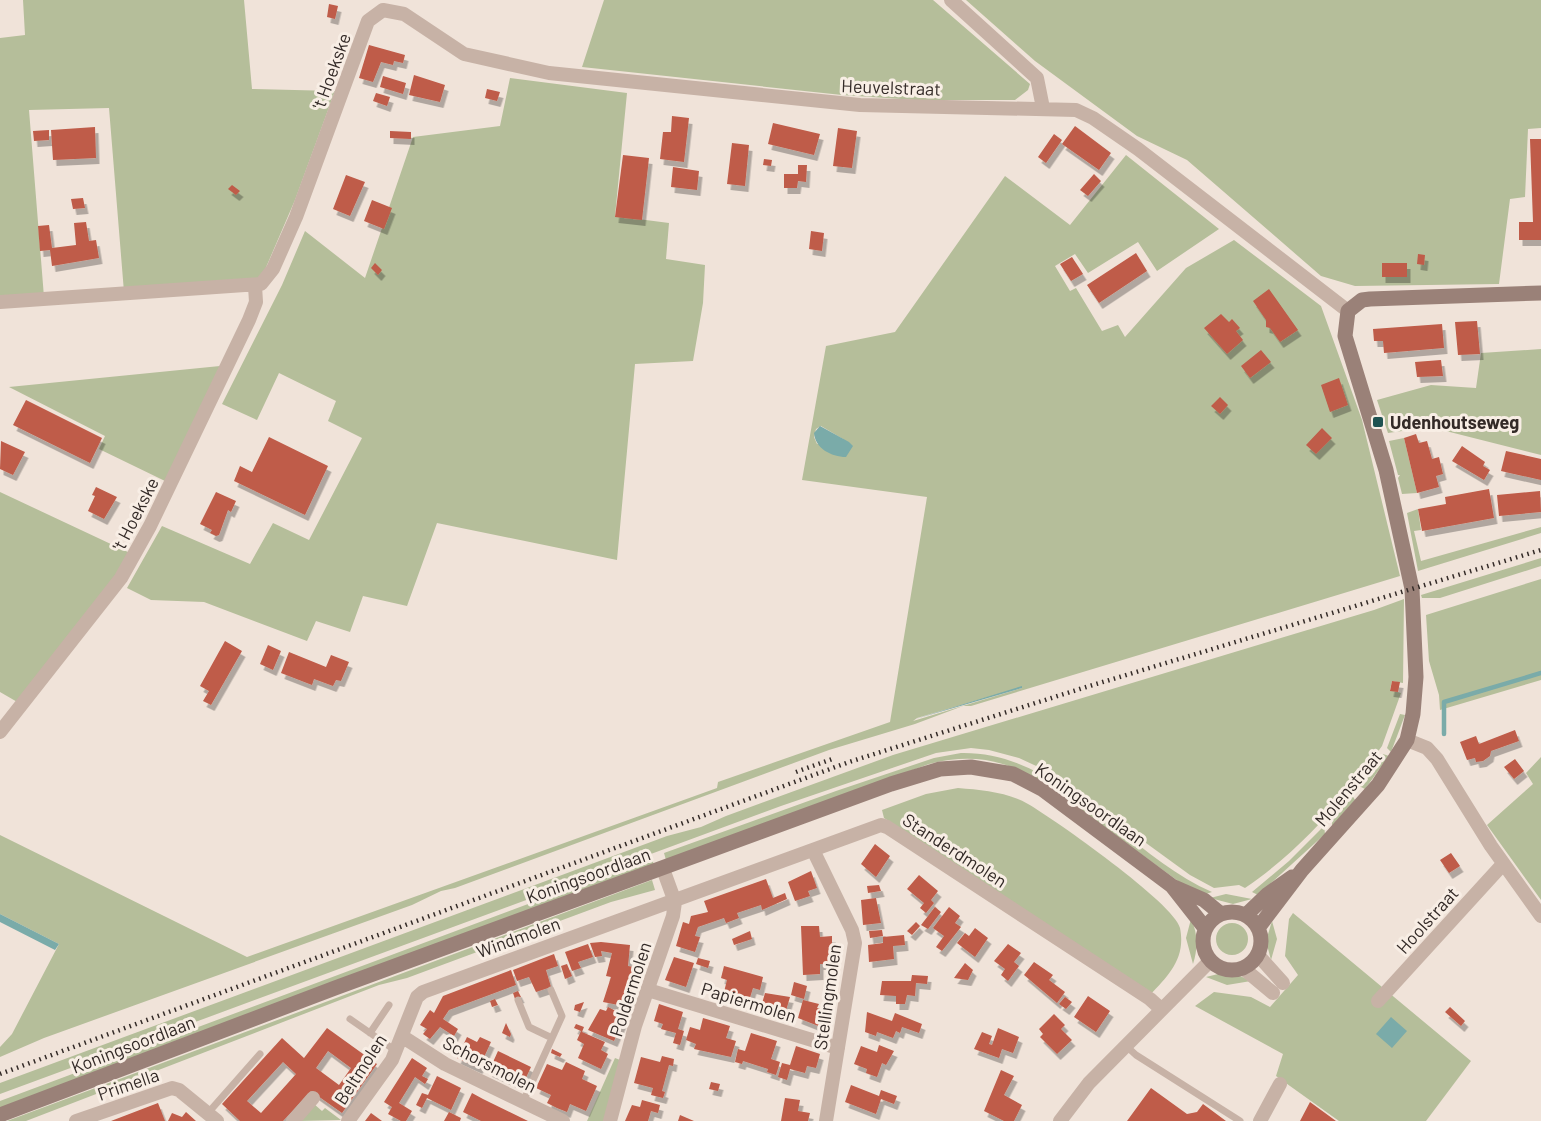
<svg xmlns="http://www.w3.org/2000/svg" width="1541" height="1121" font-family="Barlow,sans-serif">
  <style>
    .green { fill: #b5be9a; fill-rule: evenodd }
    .water { fill: #7aaba9 }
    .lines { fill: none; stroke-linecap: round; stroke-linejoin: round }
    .stream { stroke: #7aaba9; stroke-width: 4.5 }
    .building { fill: #bf5b48; fill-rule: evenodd; filter: url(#shadow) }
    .lane { stroke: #c7b2a6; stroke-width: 7 }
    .street { stroke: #c7b2a6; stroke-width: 14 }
    .secondary { stroke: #9a8178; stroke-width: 15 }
    .rail { stroke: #332a27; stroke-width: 4.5; stroke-dasharray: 1.5 4.5; stroke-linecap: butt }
    .poi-dot { fill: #1f5251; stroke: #f8eee5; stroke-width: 2 }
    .labels { text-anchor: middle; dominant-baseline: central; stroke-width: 6; stroke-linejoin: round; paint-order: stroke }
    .street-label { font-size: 18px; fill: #332a27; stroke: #f8eee5 }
    .poi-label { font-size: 18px; font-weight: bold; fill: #332a27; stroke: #f8eee5; text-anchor: start }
  </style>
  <defs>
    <filter id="shadow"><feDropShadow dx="3.5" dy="6" stdDeviation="0" flood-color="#0004"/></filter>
  </defs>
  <rect width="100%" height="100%" fill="#f0e3d9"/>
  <path class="green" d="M23 0H244L252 89 335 91 295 200 261 279 124 292 109 108 29 110 44 297 0 300V38L25 35Z
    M604 0H933L1030 84 1028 90 1015 100H916L842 95 582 67Z
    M966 0H1541V128L1528 129 1525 197 1510 199 1499 284 1355 286 1321 276 1187 160 1137 136 1035 61Z
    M510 78 627 93 615 216 669 223 666 259 705 265 703 303 693 361 635 364 617 560 437 523 407 606 363 596 350 632 316 621 307 641 204 602 151 600 127 588 162 526 250 564 273 523 309 540 362 438 328 421 336 401 279 373 257 420 222 404 282 285 305 231 365 278 413 137 500 126Z
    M1126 155 1219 229 1157 271 1138 242 1088 273 1075 254 1055 266 1070 291 1076 288 1102 331 1118 325 1125 337 1186 268 1234 240 1321 306 1362 420 1400 576 971 706H963L915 724 829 750 455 888 441 891 412 905 44 1038 0 1057V1047L12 1034 59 944 0 914V835L247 957 717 788 718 782 890 722 927 497 802 480 826 346 895 332 1005 176 1070 225ZM821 426 843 439 817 444 814 437 816 429ZM1022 687V688L913 721 917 718Z
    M1541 349V455L1430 427 1388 433 1377 400 1431 385 1476 388 1481 353Z
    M220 366 165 481 99 449 105 436 9 387Z
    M1404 438 1417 493 1402 494 1398 478 1400 475H1398L1389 441Z
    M0 492 130 553 115 579 19 703 0 692Z
    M1418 509 1421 530 1414 531 1421 561 1541 527V533L1418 571 1407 513Z
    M1541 558V566L1440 598H1422L1421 595Z
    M1541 579V680L1440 710 1439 695 1429 661 1426 615Z
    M1404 599 1403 683 1392 681 1390 690 1401 693 1382 746 1355 783 1351 780 1344 788 1348 792C1317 828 1285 861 1245 888L1239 885 1214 888 1190 875 1047 771 1019 758 989 750 971 748 936 753 781 806 0 1094V1083L667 836 701 827 726 816 893 755 1374 610Z
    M1400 714 1405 715 1391 752 1387 748Z
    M961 753C1060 751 1127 855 1212 892L1206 894 1182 884C1152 862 1122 840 1092 818 1038 778 1000 746 929 764L666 860 664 853 836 791 934 758Z
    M1383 754 1389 756 1365 789 1359 786Z
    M1541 757V900L1487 825 1533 784 1526 773Z
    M958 788C982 790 1007 792 1028 804 1054 819 1175 904 1180 928 1186 958 1169 975 1150 995L884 818 882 810 926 794Z
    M1352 795 1355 800 1332 826V817Z
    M1324 826 1325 834 1258 895 1252 892 1289 861Z
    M651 858 654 864 0 1109V1101Z
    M652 880 655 890 611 902 407 978 379 985 26 1121H7Z
    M1226 894 1252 899 1233 904 1210 898Z
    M1293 913 1471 1061 1426 1121H1339L1276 1076 1283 1054 1195 1006 1214 992 1251 997 1270 1007 1298 975 1285 956 1289 919Z
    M1191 919C1198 933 1198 949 1193 964L1186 938Z
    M1272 921 1277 939 1271 960 1266 941Z
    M1216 939a16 16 0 1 1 32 0a16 16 0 1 1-32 0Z
    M1218 974 1240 976 1251 981 1227 985 1206 977Z
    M615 1058 620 1060 604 1121H587Z
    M314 1104 322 1111 325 1108 341 1120 299 1121Z"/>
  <path class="water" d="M820 426 849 442 853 446 846 457C831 457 815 448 814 433Z
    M1022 686V688L912 720Z
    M0 914 59 944 55 950 0 922Z
    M1391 1017 1407 1031 1392 1048 1376 1034Z"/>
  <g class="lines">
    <path class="stream" d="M1444 734V702L1541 673"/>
  </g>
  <path class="building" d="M329 4 338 6 335 19 327 17Z
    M369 45 405 55 403 63 394 61 393 65 381 62 373 82 359 78Z
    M414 75 445 85 440 102 409 95Z
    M383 76 406 83 403 94 380 87Z
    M487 89 500 92 497 101 485 98Z
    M376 93 390 97 387 106 373 101Z
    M672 116 689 118 684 162 660 159 663 132H671Z
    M773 123 820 134 814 155 768 144Z
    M1075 126 1111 153 1099 170 1062 144Z
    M95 127 96 158 53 160 51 130Z
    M838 128 857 131 852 168 833 166Z
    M49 130V140L34 141 33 131Z
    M390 131 411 132V139L390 138Z
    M1054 134 1062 140 1046 163 1038 157Z
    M1530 139H1541V240H1519V222H1533Z
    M732 143 749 145 745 186 727 184Z
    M623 155 649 158 642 220 615 217Z
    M764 159 772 160 771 166 763 165Z
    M798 165H807L806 182 798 181 797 188H784V174H798Z
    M673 167 699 171 697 190 671 187Z
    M1094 174 1101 181 1088 196 1080 190Z
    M346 175 365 182 350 216 333 209Z
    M232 185 240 191 236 195 228 189Z
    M83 198 85 208 73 209 71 199Z
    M372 200 392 208 384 229 364 221Z
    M86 222 89 241 96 240 99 258 52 266 50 250 40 251 38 226 49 225 52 248 76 245 74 223Z
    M811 231 824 233 822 251 809 249Z
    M1136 253 1147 271 1099 303 1087 285Z
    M1418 254 1425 255 1424 265 1417 264Z
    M1072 257 1083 274 1071 281 1060 264Z
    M375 263 382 270 378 275 371 268Z
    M1382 263H1407V277H1382Z
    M1269 289 1298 330 1280 342 1270 328 1266 327V320L1253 301Z
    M1221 314 1229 322 1232 319 1240 328 1236 331 1243 340 1227 354 1204 328Z
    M1477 321 1480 354 1458 355 1455 322Z
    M1442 324 1444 348 1384 353 1383 341H1374L1373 329Z
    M1261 350 1271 362 1250 378 1241 366Z
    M1441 360 1443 376 1417 377 1415 362Z
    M1339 378 1348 405 1330 412 1321 385Z
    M1220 397 1228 405 1220 414 1211 406Z
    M26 400 102 438 90 463 13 425Z
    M1322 428 1332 438 1316 454 1306 445Z
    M1416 434 1419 443 1427 441 1432 459 1439 457 1443 474 1436 476 1439 487 1417 493 1404 438Z
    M269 437 328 466 305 515 234 481 240 466 252 472Z
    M1 441 25 452 13 475 0 469Z
    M1462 446 1485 462 1483 466 1490 470 1484 480 1452 461Z
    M1506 451 1541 459V480L1501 471Z
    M96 487 117 497 104 519 88 511 95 496 92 495Z
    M1489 489 1494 518 1422 531 1418 509 1446 504 1445 497Z
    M1540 491 1541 512 1499 516 1497 495Z
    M216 492 236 501 231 512 228 510 219 535 216 536 210 533 212 530 200 524Z
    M225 641 242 651 211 705 203 701 209 691 200 686Z
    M268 645 281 651 273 670 260 664Z
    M289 652 326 667 331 655 349 662 341 681 336 680 333 686 314 679 312 685 281 673Z
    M1392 681 1400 682 1398 692 1390 691Z
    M1515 730 1519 741 1491 751 1490 756 1483 761 1476 762 1475 758 1467 760 1460 742 1476 736 1479 744Z
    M1515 759 1524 771 1514 779 1504 767Z
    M875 844 890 856 876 877 861 864Z
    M1451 853 1460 866 1449 873 1440 860Z
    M811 871 817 888 808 891 810 896 795 901 788 882Z
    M919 875 938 891 931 900 934 903 926 913 920 908 924 903 907 889Z
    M766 879 773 898 785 893 787 899 762 910 761 905 737 913 739 918 726 923 724 918 698 927 695 936 700 937 695 952 676 946 683 922 689 924 691 916 708 912 704 901Z
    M879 885 881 891 868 893 867 886Z
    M876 898 881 923 863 925 861 900Z
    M935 907 941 912 928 929 921 925Z
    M949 907 960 916 955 923 961 927 942 951 936 947 944 936 933 928Z
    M916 922 920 926 912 935 907 931Z
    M801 926H819L820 937 832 936V964H820V974L803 975Z
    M975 928 988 938 975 957 957 943 965 933 969 936Z
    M882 930 883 936 870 938 869 931Z
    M750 931 752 939 734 945 732 939Z
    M904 935 905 945 893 946 894 959 869 962 868 945 883 943V937Z
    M601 942 630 945 628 966 638 968 629 1007 603 1002 611 977 606 976 612 953 601 951 602 956 595 957 590 943Z
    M588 944 593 957 578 962 581 968 572 971 565 952Z
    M1008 944 1021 953 1014 962 1019 966 1008 981 1001 975 1005 969 994 961Z
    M554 954 558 966 546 970 551 987 536 992 529 977 517 981 513 970Z
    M674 957 694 963 686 987 665 980Z
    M698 958 710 961 708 968 696 964Z
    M1034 962 1053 975 1049 980 1065 992 1057 1003 1024 975Z
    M965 963 973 970 968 980 954 978Z
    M567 964 572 976 565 979 561 966Z
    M724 966 763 977 760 990 753 988 748 1004 723 996 727 980 721 978Z
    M511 970 516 985 449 1010 443 1019 458 1029 454 1036 440 1027 430 1039 423 1034 427 1029 420 1025 430 1010 434 1013 443 996Z
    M912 975 928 976 927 984 916 983 915 996 907 995 905 1004H896V996L880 995 882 981H911Z
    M794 982 807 986 804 999 791 995Z
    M518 991 521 997 515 999 513 993Z
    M765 993 790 997 785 1014 761 1007Z
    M1088 996 1110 1011 1096 1032 1074 1017Z
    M1065 997 1072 1002 1066 1009 1059 1004Z
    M495 999 498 1005 492 1007 490 1001Z
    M803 1000 819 1004 817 1008 827 1011 821 1027 798 1018Z
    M584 1002 580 1012 574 1010 575 1005Z
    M659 1004 683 1012 678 1029 684 1031 680 1045 673 1043 676 1033 661 1029 663 1024 654 1021Z
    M608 1007 618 1012 617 1016 624 1019 614 1041 588 1030 600 1009 606 1011Z
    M1450 1007 1465 1021 1461 1026 1445 1012Z
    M867 1012 892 1021 895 1013 922 1024 919 1033 902 1027 900 1033 896 1031 893 1038 877 1032 876 1036 865 1032Z
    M1054 1014 1065 1025 1061 1029 1072 1040 1057 1054 1040 1037 1043 1034 1039 1029Z
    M703 1018 730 1026 726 1038 736 1041 731 1057 694 1049 696 1044 686 1040 690 1027 700 1030Z
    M506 1023 511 1034 510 1037 502 1033Z
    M576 1024 584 1027 582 1032 605 1042 601 1050 608 1054 601 1069 578 1058 584 1044 577 1040 581 1031 574 1028Z
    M327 1028 377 1064 342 1113 311 1091 283 1121H240L222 1104 282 1038 304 1058ZM328 1051 351 1068 339 1085 316 1068ZM283 1062 296 1074 261 1113 247 1101Z
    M998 1028 1019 1037 1013 1053 1002 1049 999 1058 974 1049 982 1032 992 1036 989 1044 992 1045Z
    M751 1033 777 1041 771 1059 780 1062 776 1075 767 1072 768 1069 743 1061 742 1064 735 1062 738 1049 745 1051Z
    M467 1037 477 1042 480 1037 491 1042 479 1068 457 1058Z
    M879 1045 894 1051 886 1065 882 1063 877 1077 866 1073 867 1069 854 1064 861 1046 877 1052Z
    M796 1046 820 1054 816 1068 807 1066 805 1073 790 1069 787 1080 778 1077 782 1063 790 1065Z
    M552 1049 562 1054 560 1057 551 1053Z
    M498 1051 531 1067 522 1086 489 1071Z
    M662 1056 674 1059 673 1066 669 1065 662 1091 665 1092 663 1098 651 1095 653 1088 634 1083 641 1057 660 1062Z
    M412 1058 427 1068 422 1076 428 1079 425 1084 415 1077 399 1103 412 1111 406 1121H401L388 1114 392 1107 384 1102Z
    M566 1062 585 1071 582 1079 597 1086 586 1111 570 1104 567 1112 557 1108 547 1103 551 1095 536 1088 547 1064 562 1070Z
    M1001 1070 1014 1076 1004 1095 1022 1105 1014 1121H1004L984 1111Z
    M437 1076 461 1088 451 1110 427 1098 422 1108 416 1105 422 1093 428 1095Z
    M711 1082 720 1084 718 1091 709 1089Z
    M851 1085 879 1096 881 1090 897 1096 894 1104 881 1099 876 1114 845 1102Z
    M1151 1088 1187 1114 1197 1112 1203 1104 1226 1121H1127Z
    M472 1093 483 1099 528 1121H481L463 1112Z
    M785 1098 800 1100 798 1111 810 1113 808 1121H781Z
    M642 1100 660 1105 658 1113 651 1111 648 1121H625L632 1105 640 1107Z
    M1310 1102 1336 1121H1300Z
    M158 1103 165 1121H111Z
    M186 1112 196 1121H168L172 1113 182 1117Z
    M449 1112 461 1118 460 1121H444Z
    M371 1113 382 1121H365Z
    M680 1115 694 1121H678Z"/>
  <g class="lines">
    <path class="lane" d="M518 1000 529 1027 552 1038
      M350 1019 396 1051
      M370 1033 389 1005
      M1125 1045 1136 1055 1240 1121
      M523 1102 562 1016 551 990
      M208 1113 260 1054"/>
    <path class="street" d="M951 0 1037 78 1043 108
      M383 10 404 14 464 54 549 73 860 105 1076 110 1093 118 1138 149 1348 311
      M0 302 261 284 273 269 296 217 368 21 383 10
      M0 732 121 578 150 526 249 320 256 302 255 286
      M1407 740 1427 748 1437 759 1491 846 1541 916
      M813 850 852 930 855 943 826 1121
      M1258 955 1283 983
      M1243 968 1273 993
      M648 990 838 1048
      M1378 1001 1503 864
      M403 1037 445 1064 563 1121
      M76 1121 172 1088 179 1090 217 1121
      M293 1121 313 1098
      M348 1121 392 1060 417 997 423 992 881 825 887 827 1150 999 1161 1009
      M610 1121 635 1026 673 916 675 902 663 869
      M1060 1121 1089 1083 1210 961
      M1260 1121 1280 1084"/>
    <path class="secondary" d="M1172 886 1205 928
      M1203 941a29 29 0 1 1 58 0a29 29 0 1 1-58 0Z
      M1246 915 1268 894 1292 877
      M1258 928 1302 870 1378 785 1407 740 1413 714 1416 677 1412 589 1386 470 1345 336 1348 311 1362 300 1370 299 1541 293
      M0 1115 335 988 891 784 940 769 971 767 1013 774 1042 789 1172 886 1204 900 1221 914"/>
    <path class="rail" d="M796 772 835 758
      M0 1074 849 762 1083 688 1541 550"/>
  </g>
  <rect class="poi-dot" x="1372" y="416" width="12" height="12" rx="3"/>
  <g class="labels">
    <g class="street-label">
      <text transform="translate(331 71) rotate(-70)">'t Hoekske</text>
      <text transform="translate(891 87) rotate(2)">Heuvelstraat</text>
      <text transform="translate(135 514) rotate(-63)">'t Hoekske</text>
      <text transform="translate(1348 788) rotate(-50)">Molenstraat</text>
      <text transform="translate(1091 804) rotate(35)">Koningsoordlaan</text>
      <text transform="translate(955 850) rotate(33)">Standerdmolen</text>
      <text transform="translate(588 875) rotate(-20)">Koningsoordlaan</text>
      <text transform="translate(1427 920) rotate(-48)">Hoolstraat</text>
      <text transform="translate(518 937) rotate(-20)">Windmolen</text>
      <text transform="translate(630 989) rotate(-72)">Poldermolen</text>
      <text transform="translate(827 997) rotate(-82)">Stellingmolen</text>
      <text transform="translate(749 1002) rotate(17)">Papiermolen</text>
      <text transform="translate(133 1044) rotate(-21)">Koningsoordlaan</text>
      <text transform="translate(490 1064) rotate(27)">Schorsmolen</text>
      <text transform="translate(360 1069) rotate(-57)">Beltmolen</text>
      <text transform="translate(128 1084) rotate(-19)">Primella</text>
    </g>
    <g class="poi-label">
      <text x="1390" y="422">Udenhoutseweg</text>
    </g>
  </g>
</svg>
